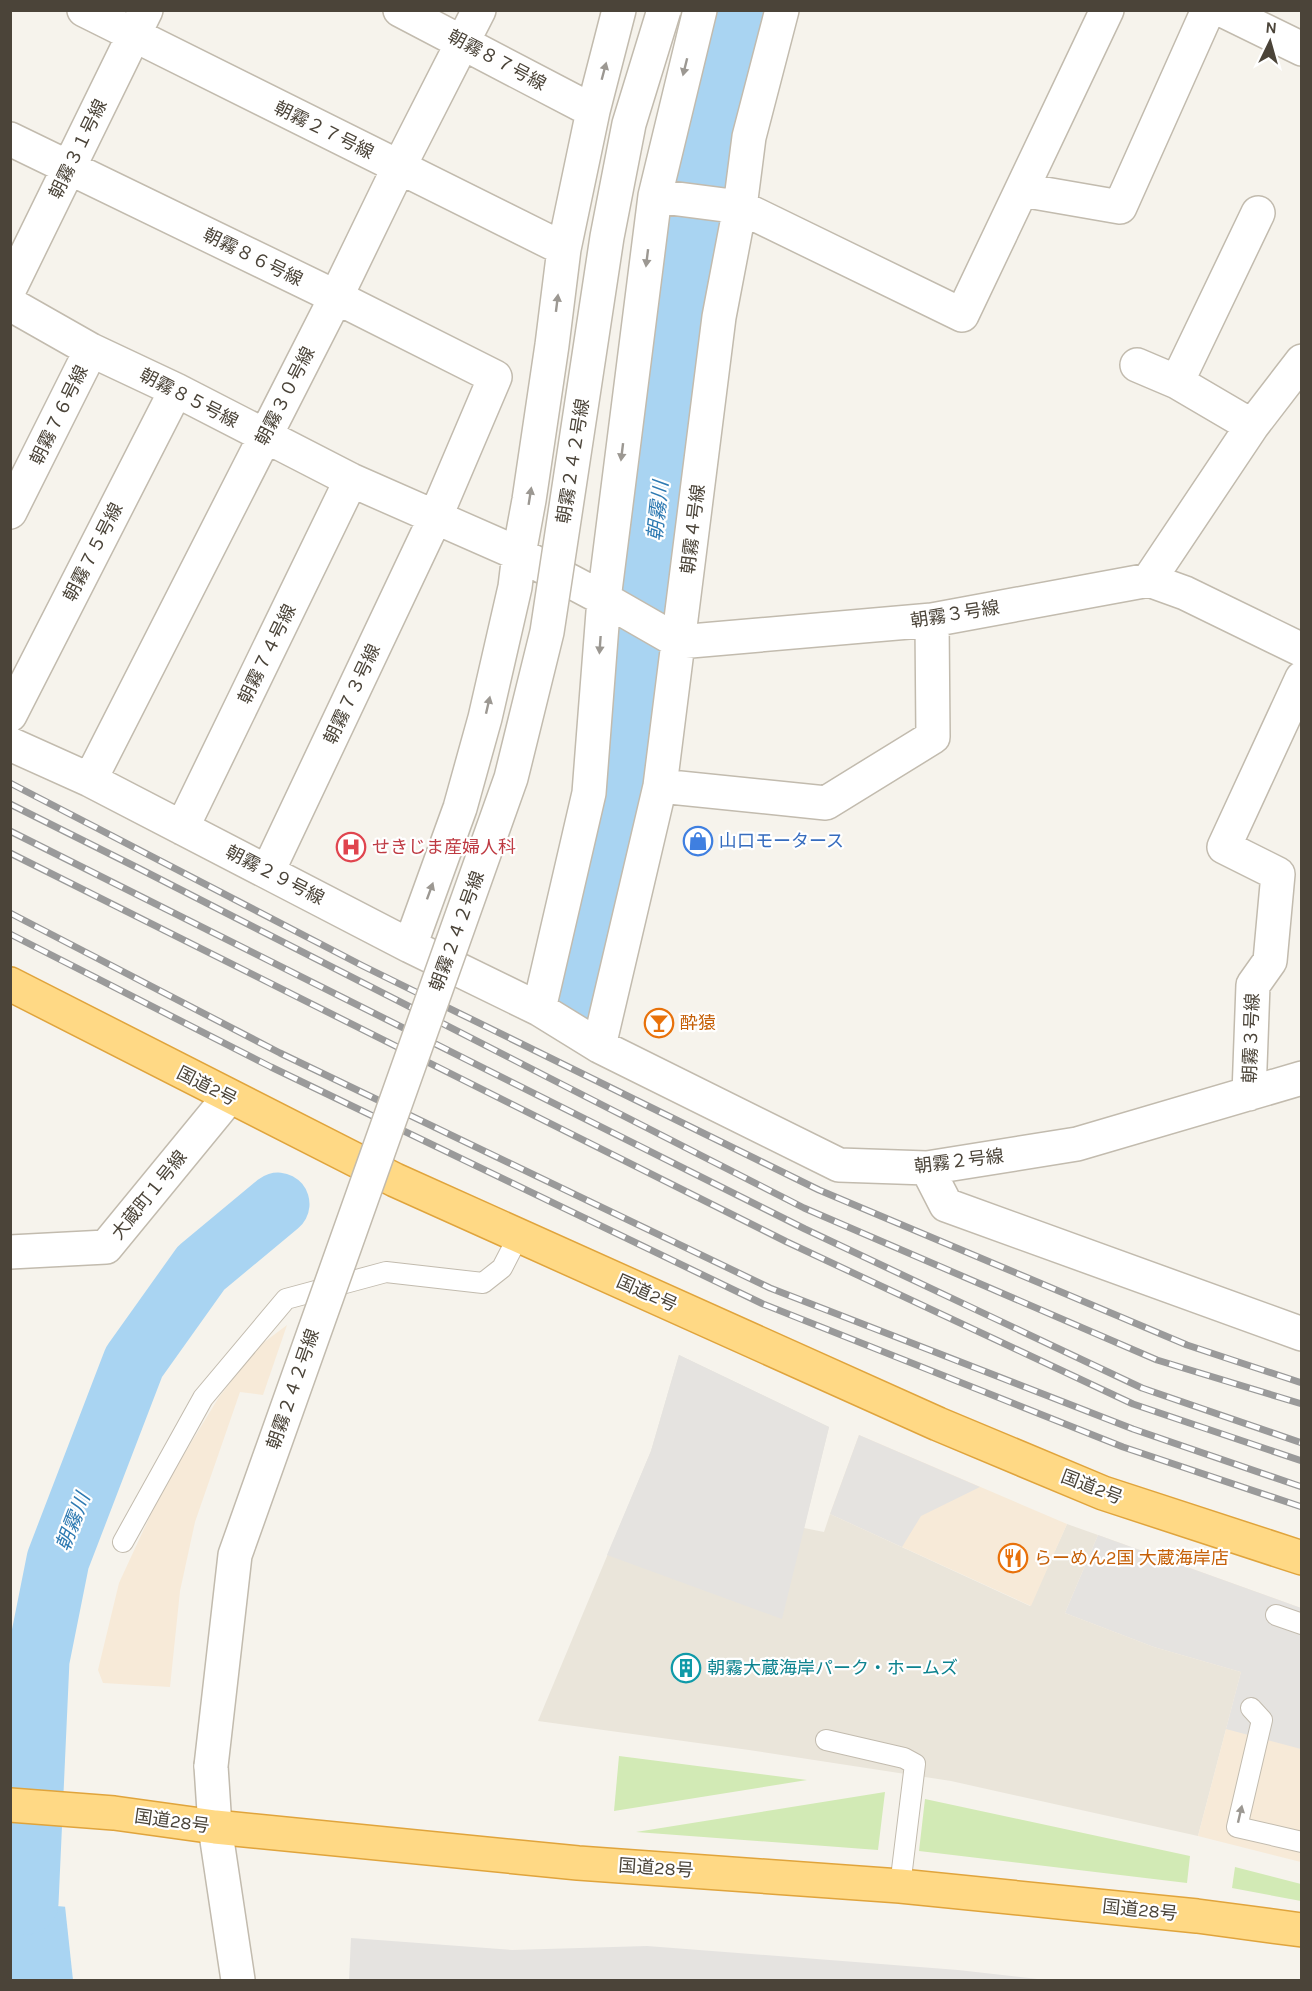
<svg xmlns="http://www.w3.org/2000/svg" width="1312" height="1991" font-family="Karla,'Noto Sans JP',sans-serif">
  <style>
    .residential { fill: #eae5da }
    .commercial { fill: #f7ead8 }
    .green { fill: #d2eab5 }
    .parking { fill: #e5e3e0 }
    .water { fill: #a9d4f2 }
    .pier { fill: #f6f3ec }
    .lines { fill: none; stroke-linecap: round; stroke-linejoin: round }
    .river { stroke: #a9d4f2; stroke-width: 63 }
    .service-casing { stroke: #c2bbae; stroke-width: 22 }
    .minor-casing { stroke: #c2bbae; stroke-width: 36 }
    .tertiary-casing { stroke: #c2bbae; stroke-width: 36 }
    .trunk-casing { stroke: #e0a43c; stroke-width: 36 }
    .service { stroke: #fff; stroke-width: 20 }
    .minor { stroke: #fff; stroke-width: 33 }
    .tertiary { stroke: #fff; stroke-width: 33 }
    .trunk { stroke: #ffd985; stroke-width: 33 }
    .rail-casing { stroke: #9a9a9a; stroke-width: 7 }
    .rail { stroke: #fff; stroke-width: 4.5; stroke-dasharray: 14; stroke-linecap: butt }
    .tertiary-bridge-casing { stroke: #c2bbae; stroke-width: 36; stroke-linecap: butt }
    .tertiary-bridge { stroke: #fff; stroke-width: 33 }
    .oneway { fill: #9c9892 }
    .labels { text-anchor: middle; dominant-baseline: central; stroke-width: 4.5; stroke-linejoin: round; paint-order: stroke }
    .street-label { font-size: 18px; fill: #4b4439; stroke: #fff }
    .shop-label { font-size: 18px; fill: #366cbe; stroke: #fff; text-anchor: start }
    .health-label { font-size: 18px; fill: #be3a42; stroke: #fff; text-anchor: start }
    .food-label { font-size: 18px; fill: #c56008; stroke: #fff; text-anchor: start }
    .culture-label { font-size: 18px; fill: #0d838f; stroke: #fff; text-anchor: start }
    .water-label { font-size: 20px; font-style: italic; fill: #2e7ab2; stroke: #fff }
  </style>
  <rect width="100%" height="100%" fill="#f6f3ec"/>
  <path class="residential" d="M679 1355 829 1427 804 1528 824 1532 830 1514 1030 1606 1067 1524 1098 1535 1065 1613 1154 1647 1241 1672 1198 1836 951 1781 749 1750 538 1721 651 1451Z"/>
  <path class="commercial" d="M287 1325 263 1395 240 1392 195 1522 180 1591 170 1687 103 1683 98 1670 119 1583 162 1490 219 1397 259 1346Z
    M859 1435 1067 1524 1031 1606 830 1514Z
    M1098 1535 1301 1608V1862L1198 1836 1241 1672 1154 1647 1065 1613Z"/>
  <path class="green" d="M619 1756 807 1780 614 1811Z
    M885 1792 878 1850 636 1832Z
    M925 1799 1190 1856 1187 1883 919 1851Z
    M1235 1867 1301 1884V1901L1232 1888Z"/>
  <path class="parking" d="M679 1355 829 1427 782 1619 607 1555 651 1451Z
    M859 1435 980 1487 921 1516 902 1547 830 1514Z
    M1098 1535 1301 1608 1299 1617 1302 1618 1301 1749 1226 1729 1241 1672 1154 1647 1065 1613Z
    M351 1938 512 1950 647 1946 958 1970 1046 1980H349Z"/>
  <path class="water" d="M10 1902 65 1906 73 1980H11Z"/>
  <path class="pier" d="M10 1899 65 1903 68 1907 11 1902Z"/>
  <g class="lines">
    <path class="river" d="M586 1015 642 654 677 336 717 118 748 10
      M27 1903 38 1660 58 1560 134 1362 201 1268 278 1204"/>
    <g class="service-casing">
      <path id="service" d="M123 1542 203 1398 286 1299 386 1272 483 1283 502 1268 519 1235
        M1276 1615 1302 1624
        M1251 1708 1262 1720 1237 1827 1302 1842
        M826 1740 904 1758 915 1764 900 1886"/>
    </g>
    <g class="minor-casing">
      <path id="minor" d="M84 10 564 249
        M400 10 593 111
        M1222 10 1302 49
        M10 139 336 297 495 377 435 518 268 871
        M1022 190 1120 207 1208 10
        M655 196 740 207 962 315 1107 10
        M10 288 146 10
        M10 304 91 350 176 390 351 480 519 554 604 599 679 642 932 620 1149 580 1185 593 1302 650
        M1137 365 1177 382
        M1252 426 1302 361
        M10 512 91 350
        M1149 580 1252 426 1177 382 1258 213
        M10 715 176 390
        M10 744 90 780 410 946 539 1009 599 1046 839 1165 927 1168 1077 1144 1302 1078
        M90 780 336 297 399 167 479 10
        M660 786 826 803 933 737 932 620
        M182 828 351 480
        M410 946 460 808 485 718 515 587 519 554 529 500 552 345 564 249 593 111 619 10
        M539 1009 589 793 604 599 655 196 700 10
        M599 1046 660 786 719 317 740 207 749 137 782 10
        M1249 1094 1253 985 1270 961 1278 874 1224 847 1302 678
        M927 1168 946 1205 1302 1334
        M10 1252 106 1247 229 1097"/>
    </g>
    <g class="tertiary-casing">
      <path id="tertiary" d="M211 1766 215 1827 238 1980"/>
    </g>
    <g class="trunk-casing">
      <path id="trunk" d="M10 984 395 1180 938 1424 1103 1493 1302 1558
        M10 1805 114 1813 215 1827 578 1863 900 1886 1197 1916 1302 1930"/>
    </g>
    <use href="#service" class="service"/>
    <use href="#minor" class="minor"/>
    <use href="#tertiary" class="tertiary"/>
    <use href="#trunk" class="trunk"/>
    <g class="rail-casing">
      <path id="rail" d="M10 783 363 966 819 1190 1187 1345 1302 1383
        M10 804 140 869 804 1208 1157 1360 1302 1404
        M10 831 805 1229 1142 1388 1302 1443
        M10 853 787 1242 1133 1404 1302 1461
        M10 913 280 1053 770 1288 1133 1429 1302 1487
        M10 934 271 1067 763 1304 1123 1447 1302 1507"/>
    </g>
    <use href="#rail" class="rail"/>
    <g class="tertiary-bridge-casing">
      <path id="tertiary-bridge" d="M211 1766 235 1555 511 778 547 632 607 237 629 124 664 10"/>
    </g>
    <use href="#tertiary-bridge" class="tertiary-bridge"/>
  </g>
  <defs><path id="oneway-solid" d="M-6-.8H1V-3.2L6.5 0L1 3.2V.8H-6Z" transform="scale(1.5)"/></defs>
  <g class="oneway">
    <use href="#oneway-solid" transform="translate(685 67) rotate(104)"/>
    <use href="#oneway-solid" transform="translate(604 71) rotate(-75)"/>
    <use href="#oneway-solid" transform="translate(647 258) rotate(97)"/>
    <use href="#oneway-solid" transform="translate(557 303) rotate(-83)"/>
    <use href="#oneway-solid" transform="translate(622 452) rotate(97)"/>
    <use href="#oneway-solid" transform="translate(530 496) rotate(-81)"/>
    <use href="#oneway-solid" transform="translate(600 645) rotate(94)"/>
    <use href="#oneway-solid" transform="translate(488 705) rotate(-77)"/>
    <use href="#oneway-solid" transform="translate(430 891) rotate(-70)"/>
    <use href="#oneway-solid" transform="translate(1240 1814) rotate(-77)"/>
  </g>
  <defs>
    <g id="shop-ring" transform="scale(1.5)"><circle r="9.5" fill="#fff" stroke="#3f7fe0" stroke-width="1.5"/><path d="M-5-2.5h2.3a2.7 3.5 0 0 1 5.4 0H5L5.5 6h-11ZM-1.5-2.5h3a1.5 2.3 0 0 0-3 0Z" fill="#3f7fe0"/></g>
    <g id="hospital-ring" transform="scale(1.5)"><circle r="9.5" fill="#fff" stroke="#e0444e" stroke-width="1.5"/><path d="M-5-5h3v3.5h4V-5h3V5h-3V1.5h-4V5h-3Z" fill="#e0444e"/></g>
    <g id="bar-ring" transform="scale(1.5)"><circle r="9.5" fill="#fff" stroke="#e8710a" stroke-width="1.5"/><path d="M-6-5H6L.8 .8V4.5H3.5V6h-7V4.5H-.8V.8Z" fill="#e8710a"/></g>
    <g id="restaurant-ring" transform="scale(1.5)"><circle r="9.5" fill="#fff" stroke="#e8710a" stroke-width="1.5"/><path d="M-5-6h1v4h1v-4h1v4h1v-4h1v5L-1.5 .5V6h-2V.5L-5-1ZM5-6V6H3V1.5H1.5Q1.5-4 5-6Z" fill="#e8710a"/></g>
    <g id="building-ring" transform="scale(1.5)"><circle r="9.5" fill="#fff" stroke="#0f9aa8" stroke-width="1.5"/><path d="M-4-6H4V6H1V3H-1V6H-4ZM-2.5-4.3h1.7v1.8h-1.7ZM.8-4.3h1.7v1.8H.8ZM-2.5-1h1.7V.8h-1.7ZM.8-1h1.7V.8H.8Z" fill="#0f9aa8"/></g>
  </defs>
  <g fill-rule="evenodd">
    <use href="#shop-ring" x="698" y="841"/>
    <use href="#hospital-ring" x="351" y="847"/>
    <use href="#bar-ring" x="659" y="1023"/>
    <use href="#restaurant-ring" x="1013" y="1558"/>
    <use href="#building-ring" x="686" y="1668"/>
  </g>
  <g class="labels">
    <g class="street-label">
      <text transform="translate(497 60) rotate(28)">朝霧８７号線</text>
      <text transform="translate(324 130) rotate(26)">朝霧２７号線</text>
      <text transform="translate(78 149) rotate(-64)">朝霧３１号線</text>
      <text transform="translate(253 257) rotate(26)">朝霧８６号線</text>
      <text transform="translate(285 396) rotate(-63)">朝霧３０号線</text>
      <text transform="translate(189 398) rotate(27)">朝霧８５号線</text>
      <text transform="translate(59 415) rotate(-64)">朝霧７６号線</text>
      <text transform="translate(573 461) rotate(-81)">朝霧２４２号線</text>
      <text transform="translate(693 529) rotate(-83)">朝霧４号線</text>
      <text transform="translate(93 552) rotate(-63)">朝霧７５号線</text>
      <text transform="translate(955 614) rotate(-9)">朝霧３号線</text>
      <text transform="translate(267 654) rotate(-64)">朝霧７４号線</text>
      <text transform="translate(352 694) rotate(-65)">朝霧７３号線</text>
      <text transform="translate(275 875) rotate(27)">朝霧２９号線</text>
      <text transform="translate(457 931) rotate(-70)">朝霧２４２号線</text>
      <text transform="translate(1251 1038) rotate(-88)">朝霧３号線</text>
      <text transform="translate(207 1086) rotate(27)">国道2号</text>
      <text transform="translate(959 1161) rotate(-7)">朝霧２号線</text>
      <text transform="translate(149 1195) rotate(-51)">大蔵町１号線</text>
      <text transform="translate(647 1293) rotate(24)">国道2号</text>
      <text transform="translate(293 1389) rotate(-71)">朝霧２４２号線</text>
      <text transform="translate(1092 1487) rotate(21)">国道2号</text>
      <text transform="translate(172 1821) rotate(8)">国道28号</text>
      <text transform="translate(656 1868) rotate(4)">国道28号</text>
      <text transform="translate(1140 1910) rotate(6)">国道28号</text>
    </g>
    <g class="shop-label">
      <text x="719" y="841">山口モータース</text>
    </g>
    <g class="health-label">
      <text x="372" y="847">せきじま産婦人科</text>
    </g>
    <g class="food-label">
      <text x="680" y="1023">酔猿</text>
      <text x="1034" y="1558">らーめん2国 大蔵海岸店</text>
    </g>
    <g class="culture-label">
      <text x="707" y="1668">朝霧大蔵海岸パーク・ホームズ</text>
    </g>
    <g class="water-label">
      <text transform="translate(658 511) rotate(-84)">朝霧川</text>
      <text transform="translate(73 1522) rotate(-69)">朝霧川</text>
    </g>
  </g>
  <rect width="1312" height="1991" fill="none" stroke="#4b4439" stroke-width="24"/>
  <g transform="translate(1270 42) rotate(5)" stroke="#ffffff" stroke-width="4.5" paint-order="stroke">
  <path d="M0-4.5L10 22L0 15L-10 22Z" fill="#4b4439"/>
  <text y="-9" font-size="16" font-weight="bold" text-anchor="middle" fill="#4b4439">N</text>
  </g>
</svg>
